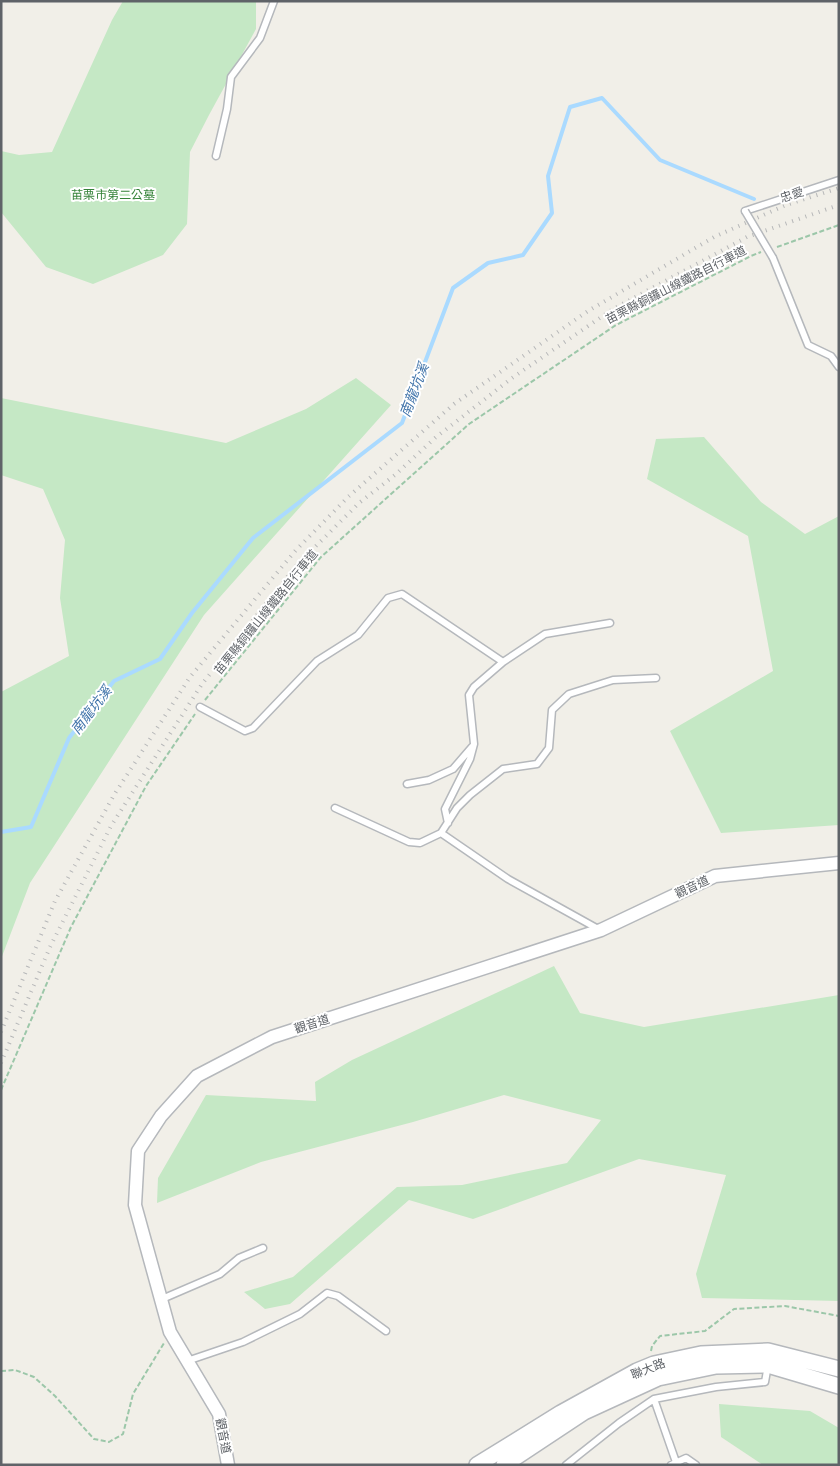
<svg xmlns="http://www.w3.org/2000/svg" width="840" height="1466" font-family="'DejaVu Sans','Noto Sans TC',sans-serif">
  <style>
    .green { fill: #c5e8c5 }
    .lines { fill: none; stroke-linecap: round; stroke-linejoin: round }
    .stream { stroke: #aadaff; stroke-width: 4 }
    .service-casing { stroke: #b5b8bc; stroke-width: 9 }
    .minor-casing { stroke: #b5b8bc; stroke-width: 15 }
    .tertiary-casing { stroke: #b5b8bc; stroke-width: 18 }
    .path { stroke: #9cc7a9; stroke-width: 2; stroke-dasharray: 5 2.5; stroke-linecap: butt }
    .service { stroke: #fff; stroke-width: 6 }
    .minor { stroke: #fff; stroke-width: 12 }
    .tertiary { stroke: #fff; stroke-width: 15 }
    .rail { stroke: #b6b7b8; stroke-width: 4; stroke-dasharray: 1 6; stroke-linecap: butt }
    .service-bridge-casing { stroke: #b5b8bc; stroke-width: 9; stroke-linecap: butt }
    .service-bridge { stroke: #fff; stroke-width: 6 }
    .labels { text-anchor: middle; dominant-baseline: central; stroke-width: 4; stroke-linejoin: round; paint-order: stroke }
    .park-label { font-size: 12px; fill: #348238; stroke: #fff }
    .street-label { font-size: 12px; fill: #5f6368; stroke: #fff }
    .water-label { font-size: 14px; font-style: italic; fill: #4174aa; stroke: #fff }
  </style>
  <rect width="100%" height="100%" fill="#f1efe8"/>
  <path class="green" d="M123 1H256V29L209 115 190 152 187 224 163 255 93 284 46 267 1 212V151L19 155 52 152 112 20Z
    M356 378 391 405 204 615 30 883 1 959V692L69 656 60 598 65 540 43 489 1 475V398L226 443 306 409Z
    M704 437 761 502 805 534 839 516V825L721 833 670 731 773 671 748 536 647 479 656 439Z
    M554 966 580 1013 644 1027 839 995V1301L702 1298 696 1274 726 1175 639 1159 473 1219 409 1200 290 1304 265 1309 244 1292 293 1277 397 1187 462 1185 567 1163 601 1120 504 1095 413 1122 261 1162 157 1203 158 1178 206 1095 316 1101 315 1082 352 1060Z
    M719 1404 810 1411 839 1428V1465H763L721 1437Z"/>
  <g class="lines">
    <path class="stream" d="M1 832 31 827 69 738 114 681 160 659 192 613 253 538 402 423 453 288 488 263 523 255 552 213 548 176 570 107 602 98 660 160 754 199"/>
    <g class="service-casing">
      <path id="service" d="M216 156 227 109 231 77 260 38 274 1
        M745 211 839 180
        M773 258 808 345 831 356 839 367
        M200 707 245 731 253 728 317 661 358 635 388 598 402 594 503 662
        M407 784 429 780 453 769 472 747
        M335 808 409 842 420 843 441 833 457 808 470 795 503 769 537 764 549 748 552 710 569 694 613 680 656 678
        M448 823 445 809 470 759 474 744 469 695 474 687 503 662 545 634 610 623
        M441 833 508 879 600 930
        M162 1299 220 1274 239 1258 263 1248
        M187 1361 243 1342 300 1314 327 1293 338 1296 386 1331
        M654 1399 677 1465
        M566 1465 619 1423 654 1399 716 1387 765 1382 768 1365
        M671 1465 686 1458 696 1465"/>
    </g>
    <g class="minor-casing">
      <path id="minor" d="M228 1465 219 1414 170 1332 135 1205 138 1151 161 1116 197 1076 272 1037 601 930 715 876 839 863"/>
    </g>
    <g class="tertiary-casing">
      <path id="tertiary" d="M477 1465 561 1413 637 1371 654 1364 701 1354 768 1351 839 1369
        M504 1465 584 1412 658 1378 716 1366 768 1365 839 1386"/>
    </g>
    <path class="path" d="M777 247 839 225
      M205 700 321 557 469 424 616 325 751 256 761 252
      M1 1090 71 927 146 786 195 714
      M651 1351 652 1346 660 1336 705 1331 734 1309 785 1306 839 1316
      M1 1371 15 1370 34 1377 55 1396 94 1439 109 1442 123 1434 133 1394 164 1343"/>
    <use href="#service" class="service"/>
    <use href="#minor" class="minor"/>
    <use href="#tertiary" class="tertiary"/>
    <path class="rail" d="M1 1032 55 901 114 795 190 677 296 550 348 497 454 404 588 311 714 237 786 205 839 188
      M1 1063 50 947 111 826 202 684 296 566 359 503 395 475 435 438 512 378 613 309 747 237 839 205"/>
    <g class="service-bridge-casing">
      <path id="service-bridge" d="M745 211 773 258"/>
    </g>
    <use href="#service-bridge" class="service-bridge"/>
  </g>
  <g class="labels">
    <g class="park-label">
      <text x="113" y="195">苗栗市第二公墓</text>
    </g>
    <g class="street-label">
      <text transform="translate(792 195) rotate(-18)">忠愛</text>
      <text transform="translate(676 285) rotate(-27)">苗栗縣銅鑼山線鐵路自行車道</text>
      <text transform="translate(266 612) rotate(-51)">苗栗縣銅鑼山線鐵路自行車道</text>
      <text transform="translate(692 887) rotate(-25)">觀音道</text>
      <text transform="translate(312 1024) rotate(-18)">觀音道</text>
      <text transform="translate(648 1369) rotate(-21)">聯大路</text>
      <text transform="translate(223 1436) rotate(79)">觀音道</text>
    </g>
    <g class="water-label">
      <text transform="translate(414 390) rotate(-69)">南龍坑溪</text>
      <text transform="translate(91 710) rotate(-52)">南龍坑溪</text>
    </g>
  </g>
  <rect width="840" height="1466" fill="none" stroke="#5f6368" stroke-width="5"/>
</svg>
